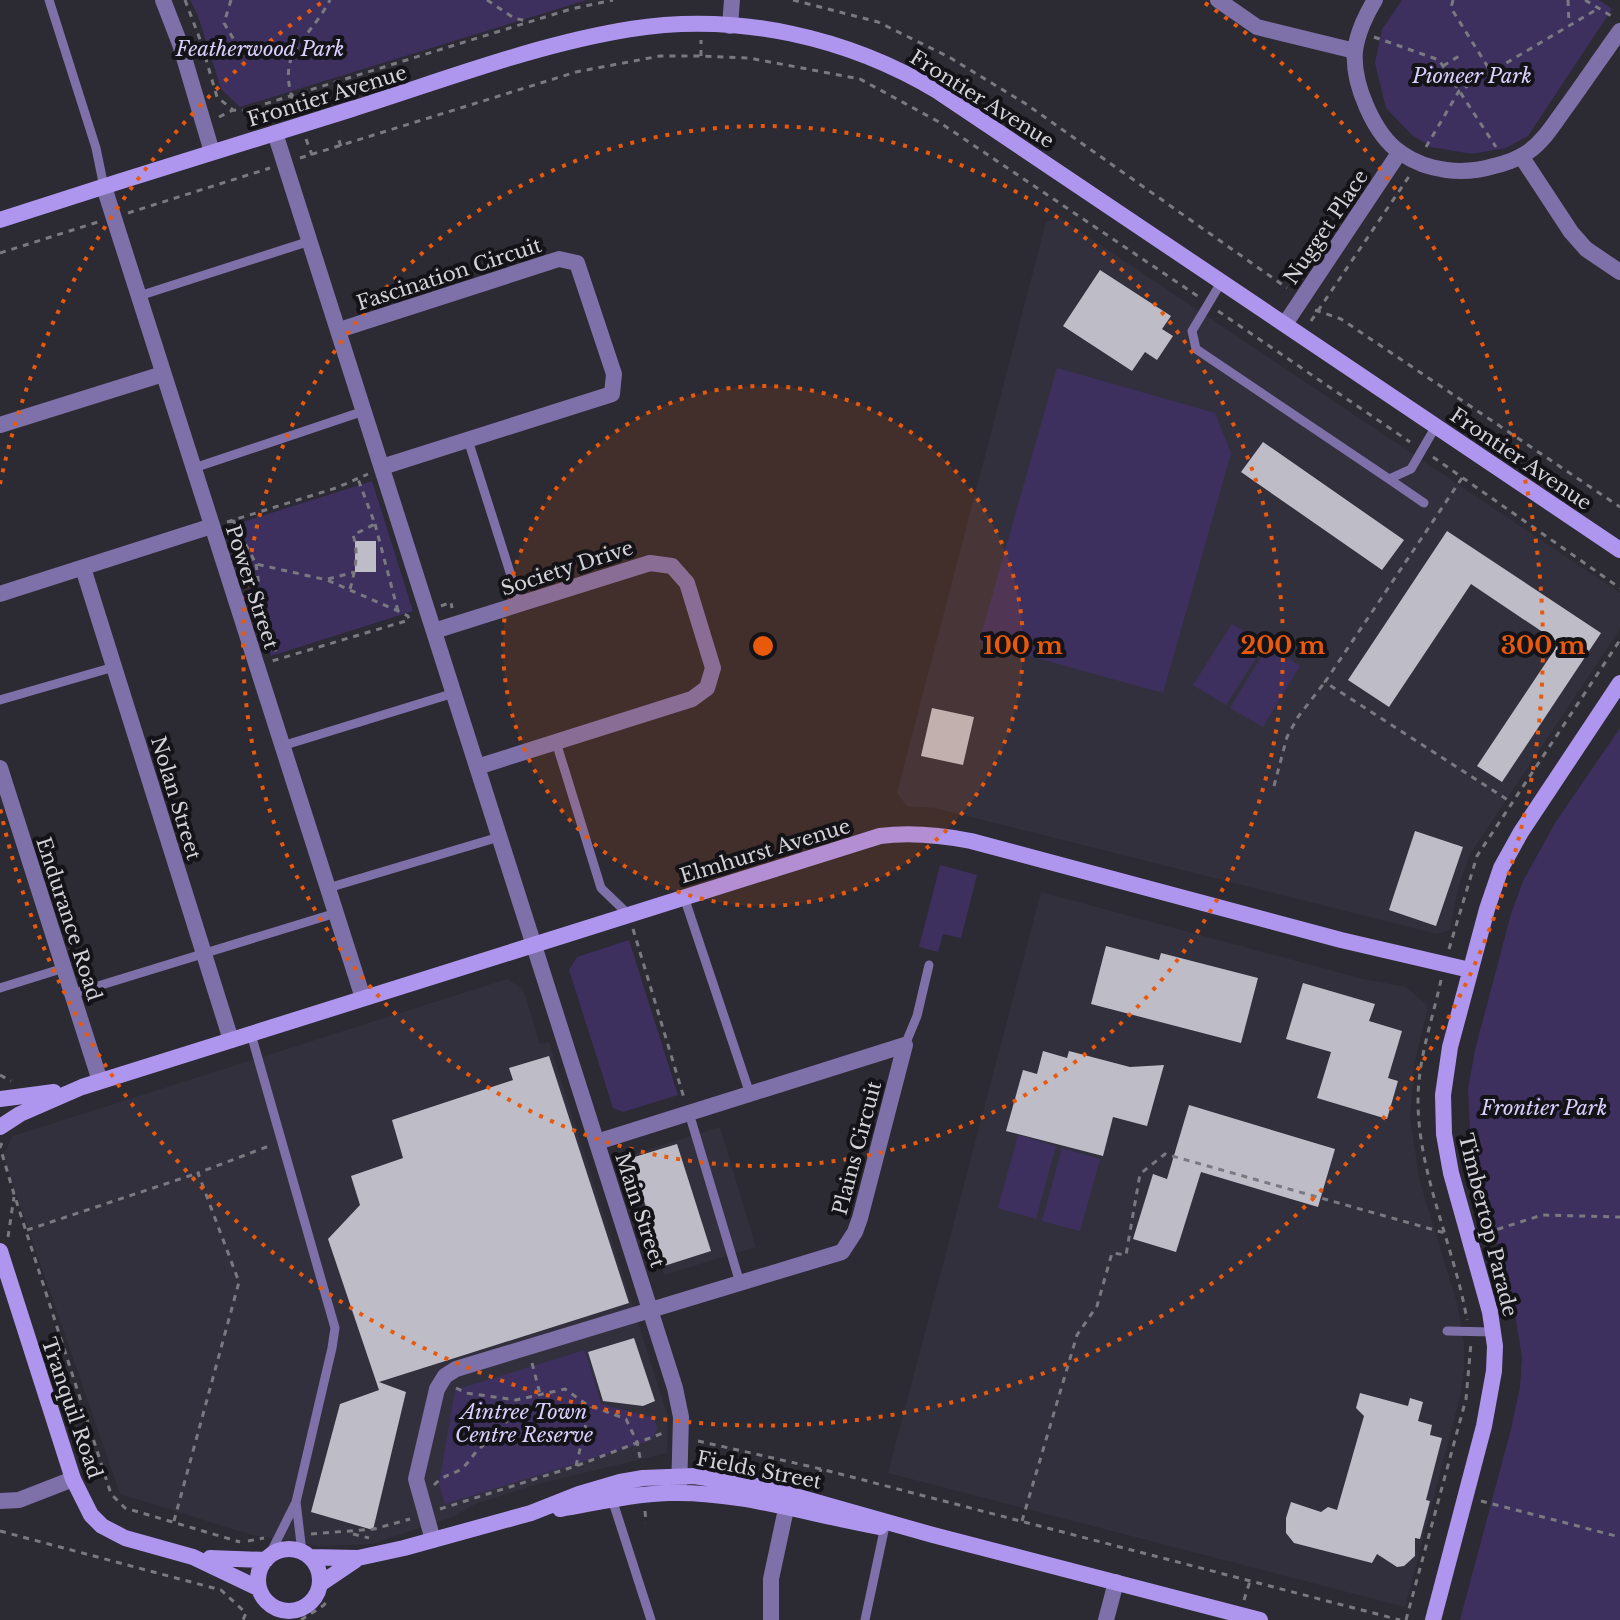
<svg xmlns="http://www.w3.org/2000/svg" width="1620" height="1620" font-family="'Libre Baskerville',serif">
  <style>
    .built { fill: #33303e }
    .green { fill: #3d305f }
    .building { fill: #bebcc7 }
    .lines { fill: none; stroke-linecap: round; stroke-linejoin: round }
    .path { stroke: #7a7980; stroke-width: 3; stroke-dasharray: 6 6; stroke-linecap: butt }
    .lane { stroke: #7e70a8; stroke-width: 9 }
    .street { stroke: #7e70a8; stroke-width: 16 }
    .secondary { stroke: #ae96ef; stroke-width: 16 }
    .ring { fill: none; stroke: #e8590c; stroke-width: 4; stroke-dasharray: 4 8 }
    .labels { text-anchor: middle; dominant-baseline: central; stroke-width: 8; stroke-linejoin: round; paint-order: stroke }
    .park-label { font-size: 20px; font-style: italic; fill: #dad0fe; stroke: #141317 }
    .street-label { font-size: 20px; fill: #d3d2d8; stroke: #141317 }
    .centre { fill: #e8590c; stroke: #141317; stroke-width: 4 }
    .ring-label { font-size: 24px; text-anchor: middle; font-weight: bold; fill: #e8590c; stroke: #141317; stroke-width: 8; stroke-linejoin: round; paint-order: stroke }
  </style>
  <rect width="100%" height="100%" fill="#2c2a32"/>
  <path class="built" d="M1059 217 1620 593V629L1470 854 1458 888 1450 930 1437 934 935 808 907 806 897 793 1046 222Z
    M1041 892 1363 979 1406 987 1428 1006 1414 1066 1410 1119 1420 1182 1457 1303 1464 1343V1370L1460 1397 1405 1607 888 1473Z
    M507 979 523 989 540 1044 549 1042 668 1417 667 1453 538 1484 475 1504 455 1516 371 1544 319 1546 252 1535 120 1494 3 1156 13 1136Z
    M720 1127 756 1247 664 1275 627 1156Z"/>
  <path class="green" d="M190 0H587L240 107 221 89 198 16Z
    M1402 0H1599L1612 9 1528 136 1506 148 1472 154 1431 147 1412 135 1386 108 1375 63 1382 29Z
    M1057 368 1215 413 1231 453 1163 693 979 642Z
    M372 481 413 611 271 656 230 526Z
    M1232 624 1265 644 1226 705 1193 685Z
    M1268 646 1300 666 1263 727 1230 708Z
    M1620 728V1620H1460L1511 1429 1520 1387 1522 1358 1512 1295 1471 1150 1468 1089 1475 1050 1511 914 1523 881 1555 823Z
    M940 865 977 875 961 938 943 934 938 952 919 947Z
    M629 940 678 1095 623 1112 613 1108 569 970 577 957Z
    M1018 1135 1056 1146 1036 1219 998 1208Z
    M1062 1148 1100 1159 1080 1231 1042 1221Z
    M585 1350 601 1404 654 1418 657 1429 652 1440 445 1504 439 1484 455 1390Z"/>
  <path class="building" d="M1100 270 1171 316 1162 329 1173 336 1157 360 1145 352 1132 371 1063 326Z
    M1263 442 1404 540 1382 570 1241 472Z
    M1447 531 1601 633 1502 782 1477 766 1559 643 1471 584 1389 707 1348 680Z
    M355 541H376V572H355Z
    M932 708 974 717 963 765 921 756Z
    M1415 831 1463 847 1436 926 1389 910Z
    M1106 946 1159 960 1161 953 1258 978 1241 1043 1091 1004Z
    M1303 983 1375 1004 1369 1021 1402 1031 1388 1078 1398 1081 1387 1119 1317 1098 1331 1052 1286 1039Z
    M1043 1051 1067 1058 1069 1051 1130 1067 1164 1065 1147 1126 1113 1117 1103 1156 1006 1131 1023 1070 1037 1074Z
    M549 1056 629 1303 379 1382 406 1392 373 1530 311 1512 340 1404 379 1390 328 1239 360 1205 351 1176 403 1158 392 1120 513 1080 509 1068Z
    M1189 1105 1335 1149 1318 1207 1201 1172 1176 1252 1133 1239 1153 1174 1167 1179Z
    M677 1144 711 1251 664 1266 631 1158Z
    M634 1338 655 1401 643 1406 603 1401 588 1352Z
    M1360 1393 1408 1406 1410 1398 1423 1402 1418 1421 1432 1425 1430 1435 1442 1438 1426 1500 1430 1501 1420 1539 1415 1538V1556L1404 1566 1397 1567 1377 1554 1372 1563 1294 1543 1286 1533V1518L1291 1502 1321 1512 1328 1507 1337 1510 1364 1416 1356 1408Z"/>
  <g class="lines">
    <path class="path" d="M185 0 201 42 217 97 233 110 242 111 571 9 613 0
      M231 0 224 23 243 55 296 49
      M487 0 514 18 526 21
      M793 0 878 22 949 57 1026 104 1287 288
      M1453 0 1451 8 1491 72
      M1568 0 1569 24
      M1585 0 1613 17
      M1374 37 1439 60 1496 147
      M701 56V40
      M1443 66 1459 56
      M296 110C274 50 304 48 330 0
      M219 117 233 110
      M306 139 312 155
      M341 146 338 138 341 136
      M1426 147 1459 91 1599 8
      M300 158 576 72 660 56H701L749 58 860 79 939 122 1199 297
      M128 213 270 168
      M0 253 98 222
      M1315 310 1341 319 1620 507
      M1218 311 1410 442
      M1311 321 1410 175
      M1433 457 1620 588
      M1462 478 1325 682 1511 802
      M233 520 244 541
      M227 522 336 488 368 474
      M375 524 398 611
      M236 543 244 541 256 564 327 580 398 611 408 616 409 620 272 661
      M256 564 263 615 278 657
      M328 579 355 572
      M350 589C355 573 359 551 353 535L375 524 358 479
      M441 606 451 602 452 608
      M1274 786 1287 737 1298 717 1325 682
      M633 929 684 1098
      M1449 949 1477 856 1620 640
      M1441 980C1434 1013 1422 1048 1419 1081 1411 1160 1454 1243 1467 1320
      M0 1075 11 1081
      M2 1143 0 1147 14 1194 111 1494 125 1508 240 1542
      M27 1230 198 1173
      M1486 1233 1542 1215 1620 1217
      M8 1237 14 1197
      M532 1363 540 1394
      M456 1388 466 1393 516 1400 565 1389 586 1404 626 1419 637 1442 641 1463
      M698 1441 821 1469 1400 1620
      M576 1466 590 1407
      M816 1484 821 1469
      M434 1485C446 1473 451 1476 461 1469 468 1464 472 1456 478 1450 497 1432 508 1427 516 1400
      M1481 1501 1620 1537
      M440 1509 576 1466 663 1433
      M645 1511 646 1523
      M174 1521 239 1282 198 1173 269 1146
      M1022 1521 1077 1335 1097 1306 1112 1253 1126 1255 1140 1174 1165 1154 1445 1233
      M0 1531 221 1590 246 1613 243 1620
      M311 1534 374 1529 410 1519
      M353 1534 369 1538
      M248 1541 264 1538
      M1244 1600 1250 1581
      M301 1620 324 1605 328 1599
      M1406 1620 1466 1399 1471 1343"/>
    <path class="lane" d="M49 0 96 148 104 187
      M1222 281 1192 331 1196 349 1389 479 1411 469 1436 426
      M139 296 310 241
      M468 440 520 604
      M194 468 364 411
      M1389 479 1424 503
      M0 700 114 667
      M556 742 601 888 629 915
      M282 746 454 693
      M328 888 499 837
      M684 897 750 1094
      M0 988 64 968
      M72 994 336 913
      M251 1034 335 1328 332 1348 296 1502 269 1556
      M905 1045 917 1016 929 965
      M689 1113 740 1283
      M1447 1331 1493 1332
      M612 1499 651 1620
      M296 1502 302 1552
      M865 1620 885 1526"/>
    <path class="street" d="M163 0 180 44 212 152
      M1218 0 1257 27 1355 51
      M1375 0C1366 14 1357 34 1355 51 1352 83 1374 135 1401 153 1428 172 1464 175 1494 166 1506 163 1518 159 1528 152 1545 140 1555 122 1567 106 1585 81 1602 56 1620 31
      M730 26 732 0
      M275 133 675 1388 681 1417 679 1493
      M1521 156 1571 232 1586 249 1620 272
      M104 187 363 998
      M1285 324 1399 153
      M339 330 559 259 577 263 614 374 612 394 382 467
      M0 425 163 374
      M83 568 231 1040
      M0 594 212 526
      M434 631 650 563 672 566 687 583 713 668 707 688 692 699 477 767
      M0 768 100 1081
      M0 1501 19 1500 73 1479
      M433 1540 416 1479 437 1389 445 1376 456 1369 842 1252 855 1232 860 1218 905 1045 597 1142
      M771 1620V1579L789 1495
      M1106 1620 1116 1582"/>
    <path class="secondary" d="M0 220C117 182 235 145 352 109 444 80 537 44 631 29 737 12 848 37 939 92L1620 550
      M0 1099 54 1092
      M0 1127 20 1114 82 1087 880 836C911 832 940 835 971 841L1341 940 1470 970
      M0 1251 73 1479 91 1515 102 1526 125 1538 193 1557 258 1588
      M560 1509C596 1503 632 1494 669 1493 740 1491 811 1515 880 1527
      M258 1580a31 31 0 1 1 62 0a31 31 0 1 1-62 0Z
      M310 1557 358 1558 404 1548 531 1513 579 1494 620 1482 643 1478 694 1476 763 1487 933 1535 1260 1620
      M210 1558 266 1560
      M320 1584 357 1559
      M1433 1620 1484 1426 1494 1371 1495 1346 1490 1312 1451 1173 1444 1134 1443 1095 1450 1047 1487 909 1501 868 1521 832 1620 683"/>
  </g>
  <circle cx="763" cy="646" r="260" fill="#e8590c" fill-opacity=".12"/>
  <g class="ring">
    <circle cx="763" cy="646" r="260"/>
    <circle cx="763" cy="646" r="520"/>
    <path d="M0 484A780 780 0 0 1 321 3M1205 3A780 780 0 1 1 0 808"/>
  </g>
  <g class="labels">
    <g class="park-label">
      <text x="260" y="49">Featherwood Park</text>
      <text x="1472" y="76">Pioneer Park</text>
      <text x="1544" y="1108">Frontier Park</text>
      <text x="524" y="1412">Aintree Town<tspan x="524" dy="23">Centre Reserve</tspan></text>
    </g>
    <g class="street-label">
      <text transform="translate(327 96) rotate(-17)">Frontier Avenue</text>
      <text transform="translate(982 99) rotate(32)">Frontier Avenue</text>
      <text transform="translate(1326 227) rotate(-56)">Nugget Place</text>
      <text transform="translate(449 274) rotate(-18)">Fascination Circuit</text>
      <text transform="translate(1521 459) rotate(34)">Frontier Avenue</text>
      <text transform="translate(567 568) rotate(-18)">Society Drive</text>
      <text transform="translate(252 587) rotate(72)">Power Street</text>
      <text transform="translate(176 798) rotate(73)">Nolan Street</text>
      <text transform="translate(765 851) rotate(-17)">Elmhurst Avenue</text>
      <text transform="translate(69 919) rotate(72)">Endurance Road</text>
      <text transform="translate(857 1148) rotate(-75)">Plains Circuit</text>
      <text transform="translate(640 1210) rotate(72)">Main Street</text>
      <text transform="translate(1488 1225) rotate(76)">Timbertop Parade</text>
      <text transform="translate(72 1408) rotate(71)">Tranquil Road</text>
      <text transform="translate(759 1470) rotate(11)">Fields Street</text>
    </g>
  </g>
  <circle cx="763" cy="646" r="12" class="centre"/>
  <g class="ring-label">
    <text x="1023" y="654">100 m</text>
    <text x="1283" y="654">200 m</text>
    <text x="1543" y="654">300 m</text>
  </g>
</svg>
